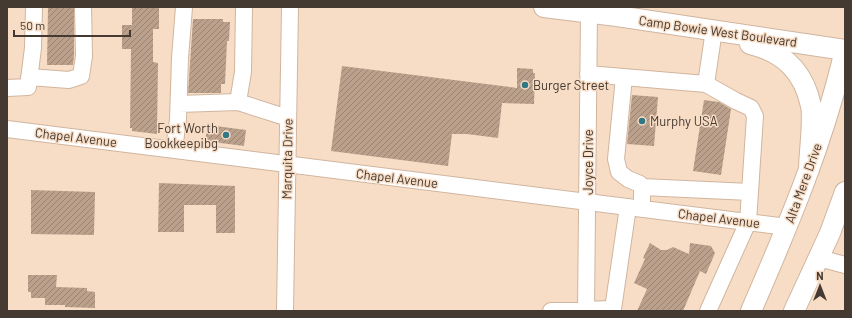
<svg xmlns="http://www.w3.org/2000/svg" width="852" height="318" font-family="Barlow,sans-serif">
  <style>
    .building { fill: url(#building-hatch) }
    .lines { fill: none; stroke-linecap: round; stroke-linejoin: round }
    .minor-casing { stroke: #d0b59f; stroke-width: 18 }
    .major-casing { stroke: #d0b59f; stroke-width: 22 }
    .minor { stroke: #fff; stroke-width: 16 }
    .major { stroke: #fff; stroke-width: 20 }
    .poi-dot { fill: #317784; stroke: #f8ddc6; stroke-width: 1.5 }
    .labels { text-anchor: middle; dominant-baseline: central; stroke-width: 3; stroke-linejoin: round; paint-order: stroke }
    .street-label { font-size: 13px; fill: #453a31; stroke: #f8ddc6 }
    .poi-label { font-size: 13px; fill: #453a31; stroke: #f8ddc6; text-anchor: start }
  </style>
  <defs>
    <pattern id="building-hatch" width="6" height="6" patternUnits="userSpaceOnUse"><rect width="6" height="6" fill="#bba18c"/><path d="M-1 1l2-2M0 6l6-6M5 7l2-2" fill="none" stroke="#9a8473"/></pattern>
  </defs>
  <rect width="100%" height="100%" fill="#f8ddc6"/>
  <path class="building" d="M48 7H74V55L73 65H47Z
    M132 7H159V29H153V62L158 63 157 134 132 131V128H130L131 49H122V25H132Z
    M193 19H223V22H230L229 41H227L225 84H221V93H188Z
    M342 66 517 88V68L533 69V73H535L534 104 502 103 498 138 467 134H452L448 166 331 151Z
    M632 95 658 97 654 146 627 144Z
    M704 100 719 102 731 109 721 175 693 171Z
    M208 125 246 130 244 146 205 141Z
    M159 183 235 186V233H216V205H184V232H158Z
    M31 190 95 192 94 235 31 234Z
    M650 243 661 250H667L673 247 689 254 690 243 711 246 715 253 706 274 700 271 683 311H637L647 289 634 283 645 259 643 258Z
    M28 275H57L56 287 87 288V291L95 292V308L65 307V305H45V298H31V292H28Z"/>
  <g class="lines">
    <g class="minor-casing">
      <path id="minor" d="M588 74 706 84
        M29 77 69 80 81 76 84 56 83 7
        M624 77 616 159 619 172 628 179 640 184 642 187V209
        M7 88 28 87 33 48 34 7
        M238 102 288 118
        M179 104 238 102 243 72 244 7
        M7 129 787 227
        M174 150 178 119 180 58 184 7
        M642 187 750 192
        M819 258 845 265
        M285 311 290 7
        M551 311 613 309 628 207
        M586 311 589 12
        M708 311 748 222 755 116 751 108 736 101 706 84 714 30"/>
    </g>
    <g class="major-casing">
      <path id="major" d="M544 7 617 16 845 50
        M750 44C784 52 804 72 811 106 814 121 809 153 809 170
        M751 311C788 226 824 141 845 50
        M794 311 830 233 845 192"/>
    </g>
    <use href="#minor" class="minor"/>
    <use href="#major" class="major"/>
  </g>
  <g class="poi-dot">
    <circle cx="525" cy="85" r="4"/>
    <circle cx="642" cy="121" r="4"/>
    <circle cx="226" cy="135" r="4"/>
  </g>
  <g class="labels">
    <g class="street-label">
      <text transform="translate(718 31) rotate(8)">Camp Bowie West Boulevard</text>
      <text transform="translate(76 137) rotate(7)">Chapel Avenue</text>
      <text transform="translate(287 159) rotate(-89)">Marquita Drive</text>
      <text transform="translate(588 162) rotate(-90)">Joyce Drive</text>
      <text transform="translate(397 178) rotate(7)">Chapel Avenue</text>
      <text transform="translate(803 183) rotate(-70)">Alta Mere Drive</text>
      <text transform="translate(719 218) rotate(7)">Chapel Avenue</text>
    </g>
    <g class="poi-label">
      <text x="533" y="85">Burger Street</text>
      <text x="650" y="121">Murphy USA</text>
      <text x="218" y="128" text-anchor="end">Fort Worth<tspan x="218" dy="15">Bookkeepibg</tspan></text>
    </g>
  </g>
  <rect width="852" height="318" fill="none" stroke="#453a31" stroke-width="16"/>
  <g transform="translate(820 286)" stroke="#f8ddc6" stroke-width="3" paint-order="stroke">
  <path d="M0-3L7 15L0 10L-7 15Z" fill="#453a31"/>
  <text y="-6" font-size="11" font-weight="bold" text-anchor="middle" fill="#453a31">N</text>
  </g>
  <path d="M14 30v6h116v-6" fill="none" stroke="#453a31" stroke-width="2"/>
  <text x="20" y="30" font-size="12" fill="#453a31" stroke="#f8ddc6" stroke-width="3" paint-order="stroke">50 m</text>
</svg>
